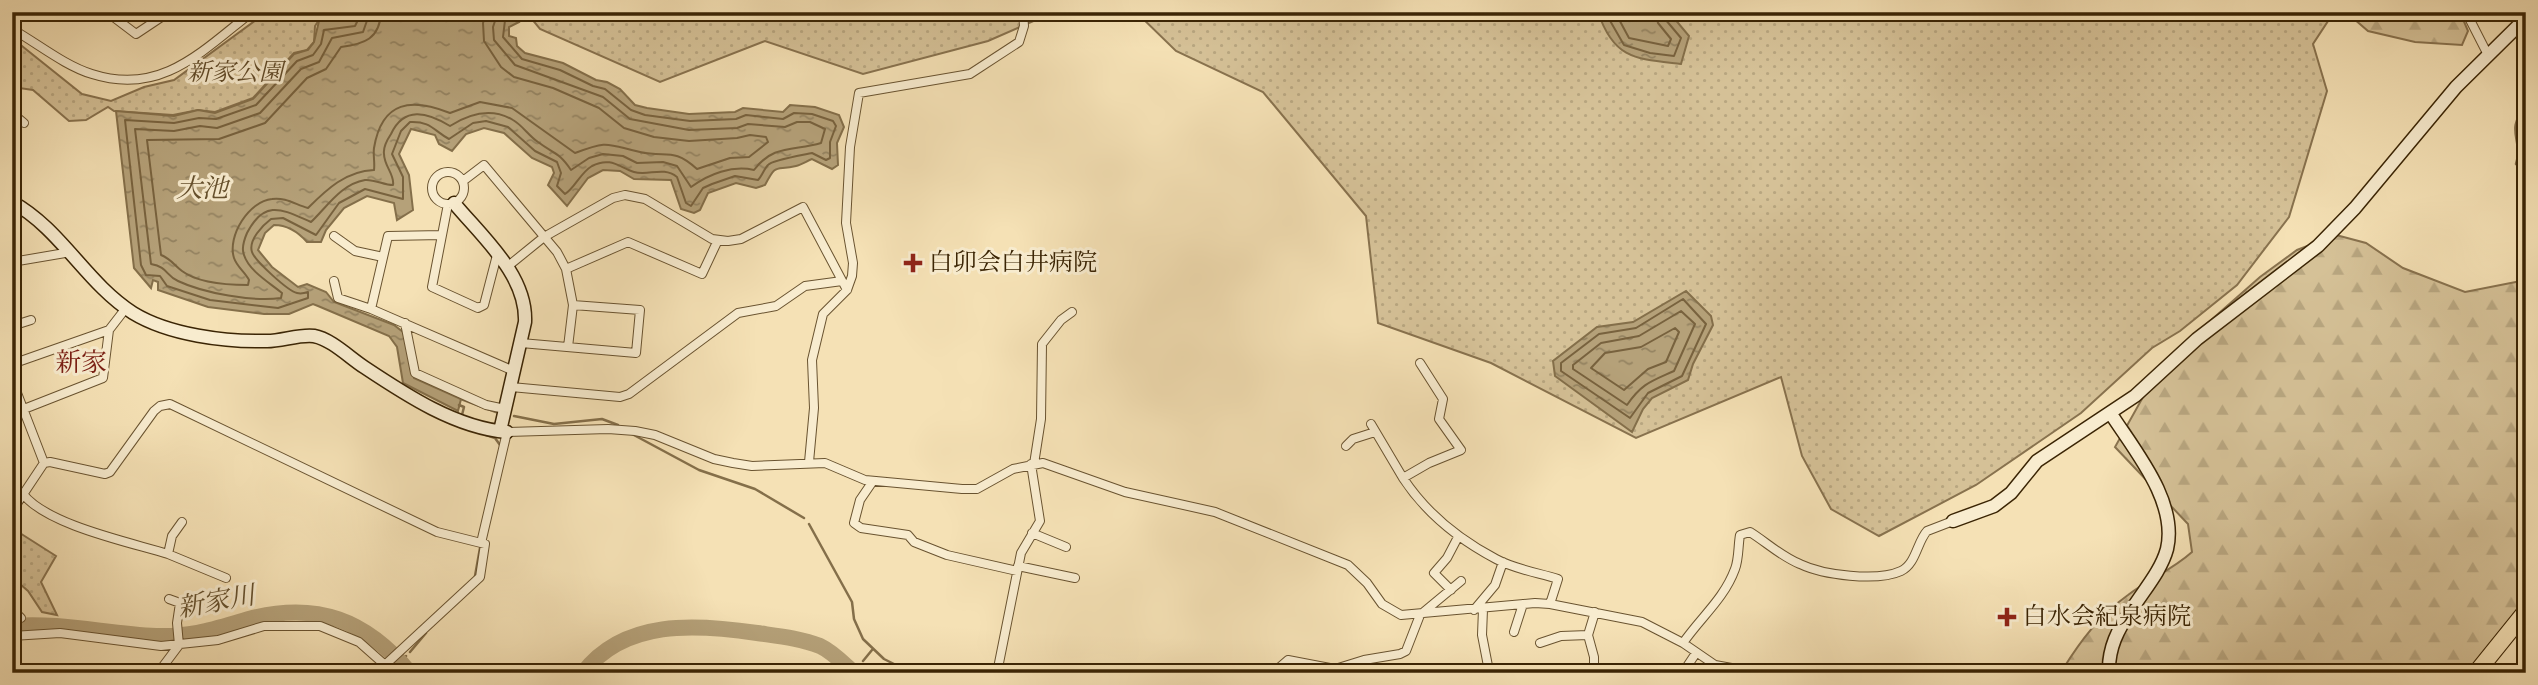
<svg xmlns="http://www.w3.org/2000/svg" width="2538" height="685" font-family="'Libre Bodoni','Noto Serif JP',serif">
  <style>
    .grass { fill: url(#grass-dots); stroke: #88724e; stroke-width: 2 }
    .forest { fill: url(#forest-firs); stroke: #88724e; stroke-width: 2 }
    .water { fill: url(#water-ripples); stroke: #846f4a; stroke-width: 2 }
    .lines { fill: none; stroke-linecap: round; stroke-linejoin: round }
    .shore { stroke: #78623e; stroke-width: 2 }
    .stream { stroke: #846f4a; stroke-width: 2.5 }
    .river { stroke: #b5a179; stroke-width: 16 }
    .street-casing { stroke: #695330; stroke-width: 10 }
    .secondary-casing { stroke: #3a2404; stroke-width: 15 }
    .highway-casing { stroke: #3a2404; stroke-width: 18 }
    .street { stroke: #f8eccf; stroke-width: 8 }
    .secondary { stroke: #f8eccf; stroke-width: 12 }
    .highway { stroke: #f5e1b5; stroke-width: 16 }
    .poi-dot { fill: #8f2418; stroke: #f8eccf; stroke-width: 2.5 }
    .labels { text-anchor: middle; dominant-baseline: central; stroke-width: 6; stroke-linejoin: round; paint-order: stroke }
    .park-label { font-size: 24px; font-style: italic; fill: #614b29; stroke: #f8eccf }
    .poi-label { font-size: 24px; fill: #3a2404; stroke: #f8eccf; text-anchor: start }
    .water-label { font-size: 26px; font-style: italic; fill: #65502d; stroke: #f8eccf }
    .neighbourhood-label { font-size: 26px; fill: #7a1f14; stroke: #f8eccf }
  </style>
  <defs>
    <pattern id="grass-dots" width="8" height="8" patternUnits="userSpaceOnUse" patternTransform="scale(1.75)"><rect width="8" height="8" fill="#d5c197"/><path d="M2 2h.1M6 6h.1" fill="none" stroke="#b8a680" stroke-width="1.8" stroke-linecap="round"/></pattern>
    <pattern id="forest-firs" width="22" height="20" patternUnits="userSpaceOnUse" patternTransform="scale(1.75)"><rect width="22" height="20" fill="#d5c197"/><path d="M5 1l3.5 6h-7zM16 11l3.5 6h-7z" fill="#b8a680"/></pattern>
    <pattern id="water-ripples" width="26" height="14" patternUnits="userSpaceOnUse" patternTransform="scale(1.75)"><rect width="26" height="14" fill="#b5a179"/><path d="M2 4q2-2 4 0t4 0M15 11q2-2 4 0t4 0" fill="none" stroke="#948361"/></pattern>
  </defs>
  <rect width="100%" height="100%" fill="#f5e1b5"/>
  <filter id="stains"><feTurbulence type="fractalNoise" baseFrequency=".00286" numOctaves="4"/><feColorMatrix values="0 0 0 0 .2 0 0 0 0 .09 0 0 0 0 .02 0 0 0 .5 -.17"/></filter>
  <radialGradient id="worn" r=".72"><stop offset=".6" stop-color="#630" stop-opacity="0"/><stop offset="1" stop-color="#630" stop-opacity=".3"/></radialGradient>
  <path class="grass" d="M267 12H369L355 14 353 19 319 20 315 26 314 42 307 50 294 53 253 98 215 112 198 110 173 115 114 111 108 107 86 120 69 121 33 90 12 87V38L82 94 111 101 144 87 174 80Z
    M526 12H1054L988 41 863 74 765 41 660 82 540 29Z
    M1136 12H2334L2313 44 2327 91 2289 217 2237 285 2180 331 2152 348 2081 413 1976 485 1879 536 1831 509 1802 456 1781 377 1636 438 1491 363 1378 323 1366 216 1263 92 1176 51Z
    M12 528 56 556 41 582 57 615 42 612 28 591 12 577Z"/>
  <path class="forest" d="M2346 12H2460L2468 31 2462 45 2415 42 2368 31Z
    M2336 235 2366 243 2403 268 2465 292 2526 280V608L2482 673H2065L2063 669C2081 640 2100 615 2128 595 2149 579 2172 570 2192 552L2188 524 2115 447 2143 397 2201 329 2260 277 2297 250Z"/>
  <path class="water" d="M370 12H512L519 22 509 27V36L516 38 517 46 525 53 563 63 596 80 607 82 620 89 635 105 647 108 689 114 735 112 743 108 783 112 790 105 815 107 839 115 844 127 837 143 838 165 832 169 812 159C807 161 801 165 796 166 775 171 777 162 765 185L756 188 736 183 708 193 700 210 694 213 681 209 671 180 634 179 620 171 603 170 588 178 567 206 548 185 554 173 552 167 532 158 504 133 484 128 466 134 452 151 439 144 435 135 411 129 399 154 409 175 413 210 397 220 394 203 367 196 344 208 326 230 321 242H307C299 233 287 225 274 225L265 233 258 250 272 267 298 287 307 284 326 292 334 302 394 325 403 332 408 346 414 378 461 399 458 411 403 383 397 347 389 336 318 306 313 304 289 314H264L208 307 158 290V282L153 280 151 288 134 268 116 111 174 116 198 110 215 113 253 99 294 54 308 50 314 42 319 21 353 20 355 14Z
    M1598 12H1669L1689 36 1681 64C1637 59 1614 60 1598 12Z
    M1686 291 1711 316 1713 325 1693 364 1688 380 1652 398 1643 409 1632 432 1555 376 1553 361 1597 327 1633 322Z"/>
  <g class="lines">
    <path class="shore" d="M362 12 355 26 324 30 321 44 313 55 297 61 256 105 216 119 199 118 174 123 125 120 141 265 146 275 160 276 167 286 210 300 278 308 308 298V292C305 293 301 294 297 293 288 291 255 261 252 252 248 240 263 225 271 219L283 218 316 235 339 203 365 189 403 199V177L392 154 401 131 410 122C431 121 434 131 449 139L473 123 486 121 508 127 535 151 557 162 561 173 557 186 565 194C575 188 580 173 592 166 611 156 620 168 634 172 649 176 663 166 677 177L686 203 691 206 703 188 712 184 735 176 758 180C762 176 764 169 768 165 772 160 803 155 812 153L826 160 830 158V142L836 126 833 121 812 114 794 113 783 119 746 115 736 119 690 121 645 115 631 110 605 89 593 86 560 70 522 59 503 37 506 12
      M370 12 363 32 332 38 319 62 301 69 260 113 217 128 200 126 174 131 135 129 151 264C168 267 166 276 178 281 203 293 253 302 281 298L282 293C270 283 249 271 244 255 241 248 244 240 247 233 265 198 283 210 311 222 327 207 341 184 365 180 374 179 384 185 393 185 395 175 384 166 384 154 383 147 387 140 391 134 404 106 427 112 450 126 469 114 491 107 513 120 522 125 529 136 538 142 554 154 559 152 571 170L589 158 603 154 623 156 637 163 663 162 677 166 691 187C709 174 732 165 754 170 773 144 795 151 821 143L825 129 810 122H797L785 127 748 124 737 128 689 130 630 119 603 97 515 65 494 40 493 27 498 12
      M381 12C380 39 364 44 341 47L326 69 307 78 265 123 219 139 147 140 161 255C171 259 174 265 182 271 198 283 229 285 248 285L249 280C245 272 237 267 234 258 227 236 249 201 272 199 286 197 296 205 308 208 327 189 346 171 374 170 375 163 373 155 374 148 382 100 412 98 450 113L480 102 512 108 575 153C609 140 606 144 640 152 667 158 673 147 697 169L730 158 749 157 768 142 766 137 750 135 737 138 689 141 654 137 624 128 599 108 553 88 514 77 501 67 484 41 483 23 487 12
      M1605 12 1624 45 1650 53 1674 56 1681 38 1665 19 1664 12
      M1615 12 1629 38 1668 46 1671 39 1658 23 1655 12
      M1683 299 1706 324 1682 376 1648 393 1630 418 1561 371V363L1599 334 1636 328Z
      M1681 311 1695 324 1674 371C1652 381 1642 383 1627 405L1573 369V365L1601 343 1639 336Z
      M1675 328 1679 332 1666 362 1648 369 1624 390 1591 368 1605 353 1641 347Z"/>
    <path class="stream" d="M2526 108C2504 129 2524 141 2516 164L2526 172
      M461 399 496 412
      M459 405 464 407 462 415
      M514 416 554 424 602 419 618 425
      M632 434 699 470 755 489 804 518
      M486 435 495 438 500 445
      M809 524 852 602 854 619 863 639 884 659 912 673
      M475 576 480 548
      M410 652 426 633
      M863 661 872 650
      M400 662 406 656
      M853 672 857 667"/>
    <path class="river" d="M12 626C61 622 107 634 156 636 193 637 214 629 249 619 317 601 366 620 410 673
      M583 673C624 619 696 624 757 633 778 636 800 638 820 646 833 652 844 664 854 673"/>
    <g class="street-casing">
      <path id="street" d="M107 12 136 34 169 12
        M2466 12 2488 55
        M12 29C37 43 65 66 92 74 161 96 201 52 252 12
        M12 113 24 123
        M432 188a16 16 0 1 1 32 0a16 16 0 1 1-32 0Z
        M463 181 484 165 557 252 566 269 573 305 568 347
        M448 204 432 287 478 308 484 305 497 255
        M442 235 388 236 371 309 514 371
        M334 236 355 251 383 257
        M12 262 71 252
        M507 267 544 237 613 198 625 195 645 199 712 239 728 241 741 239 803 207 847 290
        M566 269 628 242 702 274 718 240
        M334 281 338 298 371 309
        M405 323 415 373 486 405 505 409
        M12 326 31 320
        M521 343 636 353 640 310 573 305
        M1420 363 1443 399 1439 419 1461 450 1429 463 1403 478C1426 513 1460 540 1496 559 1514 569 1539 573 1558 579L1550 604
        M12 364 109 330
        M12 380 44 463
        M511 387 620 397 629 394 738 313 776 306 805 286 842 281
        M24 409 103 378 109 330 126 308
        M1371 424 1403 478
        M1346 446 1353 439 1375 432
        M809 462 814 408 812 360 823 314 847 290 852 276 853 263 846 223 850 147 859 93 970 74 1019 42 1024 26 1023 12
        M1034 464 1041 419 1042 344 1061 320 1072 312
        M873 481 860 500 854 523 861 528 908 535 914 542 947 555 1017 571
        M23 494C47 525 129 542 168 554
        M12 511 44 463 50 462 105 474 110 472 154 411 160 406 170 404 437 532 485 544 480 577 386 664
        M182 522 172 536 168 554 226 578
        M1032 533 1066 547
        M481 543 507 432 608 429 635 431 655 435 714 459 733 463 752 466 825 463 865 480 962 489H977L1013 469 1043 463 1125 492 1215 512 1348 565 1367 583 1382 604 1401 615 1535 603 1550 604 1642 622 1683 643 1715 665 1759 673
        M1018 566 1075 578
        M1451 590 1434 573 1447 558 1458 537
        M12 609 21 618
        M1474 610 1495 585 1503 562
        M1514 632 1523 604
        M12 636 60 633 161 646 218 640 264 626H320L359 642 394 673
        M1540 643 1561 636 1588 635
        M1683 643C1701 617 1724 599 1735 569 1739 559 1738 546 1740 535L1750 532C1766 542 1782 557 1800 564 1823 575 1877 582 1901 571 1916 564 1917 542 1927 531L1953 521
        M158 673 179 645 177 623 180 603 169 599
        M997 673 1021 553 1040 521 1031 464
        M1273 673 1288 660 1335 669 1364 660 1400 654 1406 651 1420 615 1461 581
        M1478 673 1488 666 1482 635 1483 609
        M1594 673V657L1588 635 1595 612
        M1690 673 1686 668 1696 653"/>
    </g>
    <g class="secondary-casing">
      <path id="secondary" d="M12 202C61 229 86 283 133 313 169 335 225 342 267 341 282 341 300 334 314 336 331 339 350 358 364 367 406 395 456 428 507 432
        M454 203C483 238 527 275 525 322L500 431
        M1953 521 1994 506 2011 493 2037 461 2135 396 2197 339 2318 246 2355 208 2456 87 2526 18
        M2109 673C2108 648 2118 629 2132 609 2144 590 2161 571 2167 549 2178 502 2135 451 2111 414"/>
    </g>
    <g class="highway-casing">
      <path id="highway" d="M2476 673 2526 611"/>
    </g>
    <use href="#street" class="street"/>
    <use href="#secondary" class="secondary"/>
    <use href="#highway" class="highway"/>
  </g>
  <g class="poi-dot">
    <path d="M909.5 252.5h7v7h7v7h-7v7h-7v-7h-7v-7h7z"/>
    <path d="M2003.5 606.5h7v7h7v7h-7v7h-7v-7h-7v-7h7z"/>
  </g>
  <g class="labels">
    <g class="park-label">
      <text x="235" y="73">新家公園</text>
    </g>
    <g class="poi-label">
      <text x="929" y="263">白卯会白井病院</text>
      <text x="2023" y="617">白水会紀泉病院</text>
    </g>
    <g class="water-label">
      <text x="202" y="189">大池</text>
      <text transform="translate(216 602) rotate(-10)">新家川</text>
    </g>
    <g class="neighbourhood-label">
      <text x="81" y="363">新家</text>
    </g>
  </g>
  <rect width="2538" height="685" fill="none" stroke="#f5e1b5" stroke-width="42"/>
  <rect x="14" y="14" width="2510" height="657" fill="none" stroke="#3a2404" stroke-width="3.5"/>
  <rect x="21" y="21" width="2496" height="643" fill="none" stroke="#3a2404" stroke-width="2"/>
  <rect width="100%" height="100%" filter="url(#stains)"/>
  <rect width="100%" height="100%" fill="url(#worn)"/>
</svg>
